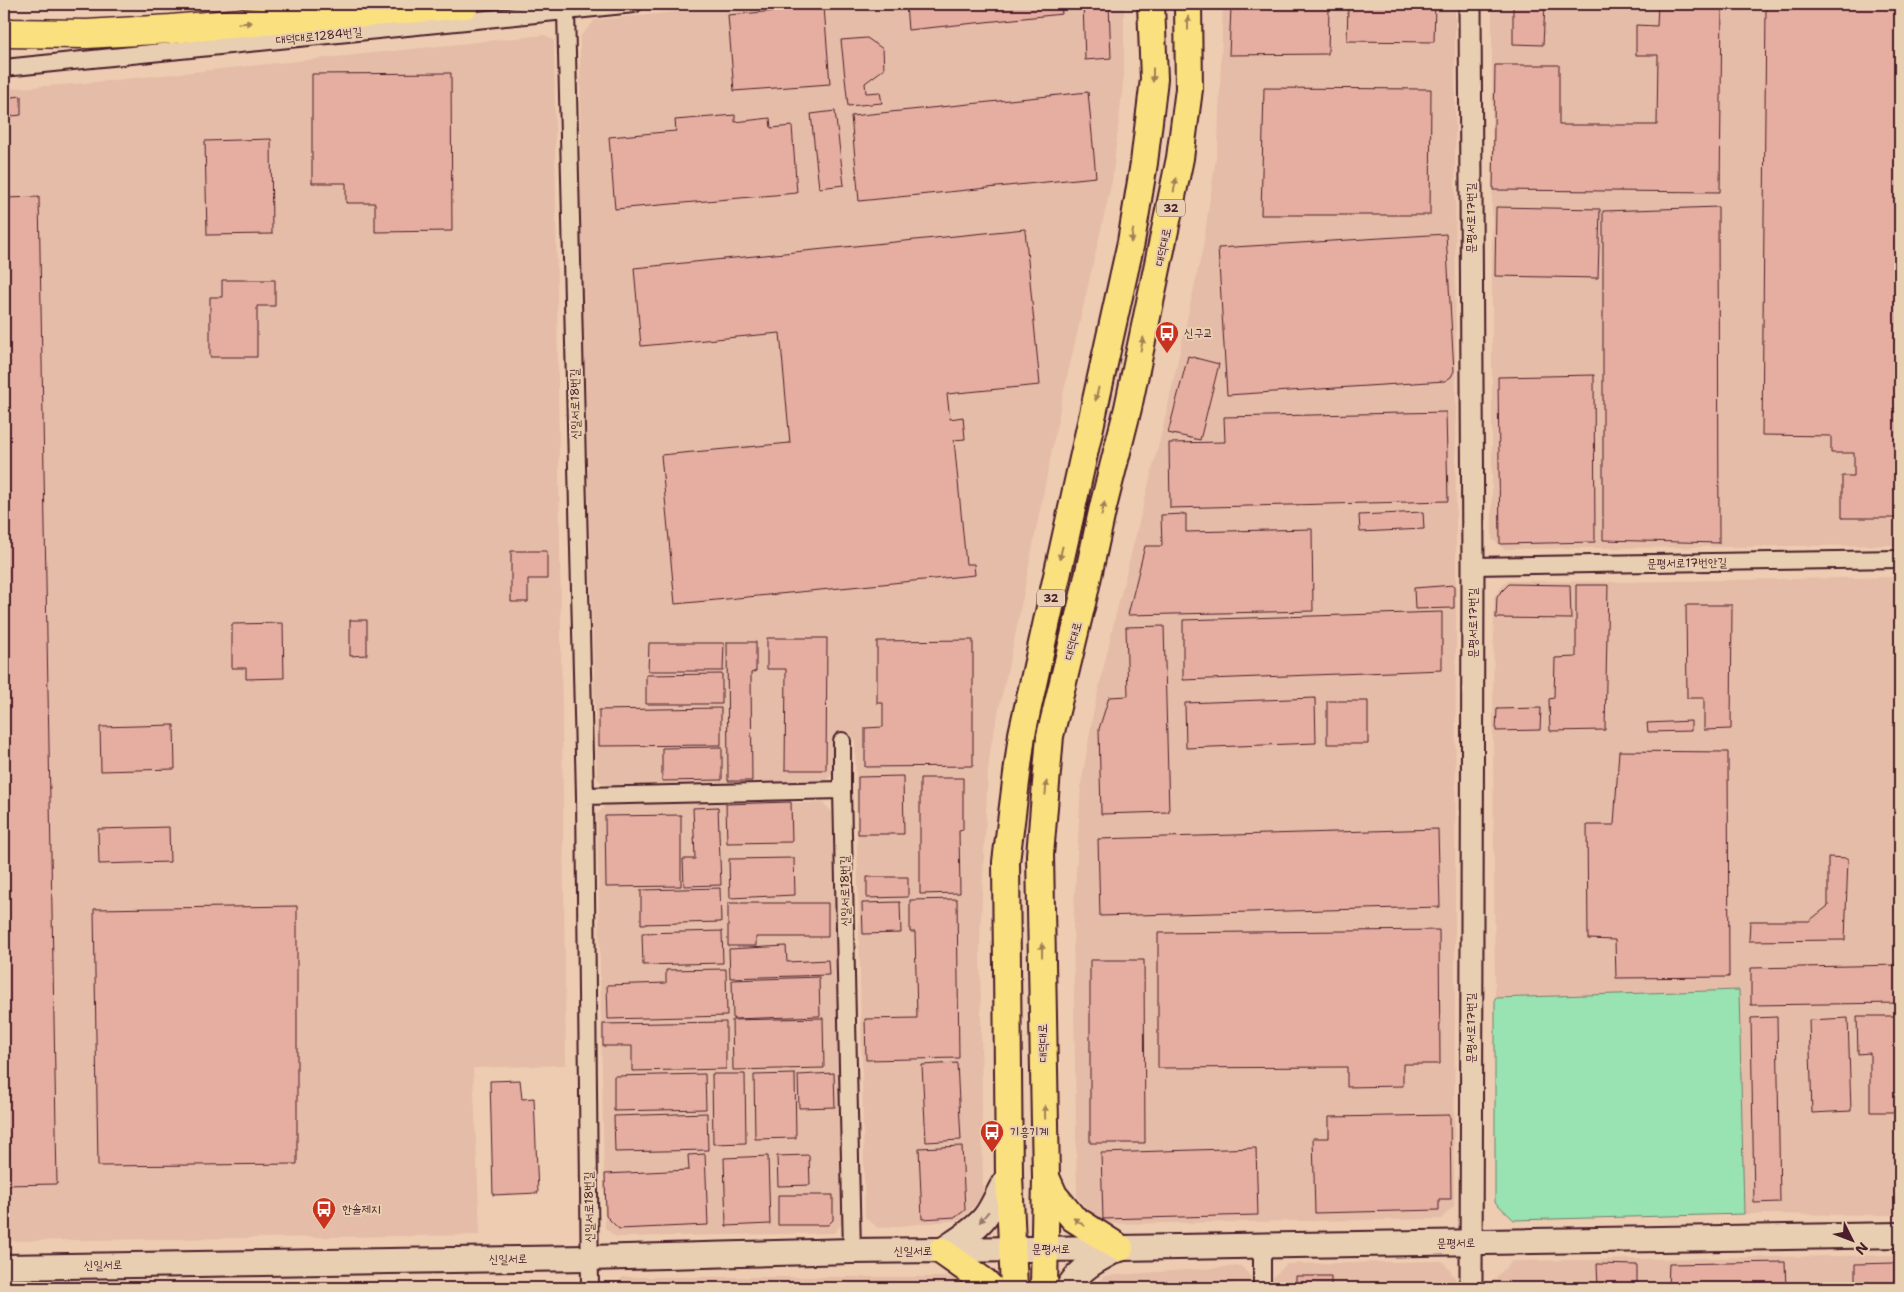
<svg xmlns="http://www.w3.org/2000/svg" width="1904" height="1292" font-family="'Shantell Sans','Poor Story',sans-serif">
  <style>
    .built { fill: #e5bca7 }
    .green { fill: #99e2b1; stroke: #72806e }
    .building { fill: #e6aea1; stroke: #4a1f2b }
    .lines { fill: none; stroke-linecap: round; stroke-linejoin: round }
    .minor-casing { stroke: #4a1f2b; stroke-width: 20 }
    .tertiary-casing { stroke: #4a1f2b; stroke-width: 25 }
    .secondary-casing { stroke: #4a1f2b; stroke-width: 28 }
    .primary-casing { stroke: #4a1f2b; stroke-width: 30 }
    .trunk-casing { stroke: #4a1f2b; stroke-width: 31 }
    .minor { stroke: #e9cfb1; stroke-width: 16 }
    .tertiary { stroke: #e9cfb1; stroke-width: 21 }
    .secondary { stroke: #e9cfb1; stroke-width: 24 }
    .primary { stroke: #fbe080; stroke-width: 26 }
    .trunk { stroke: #fbe080; stroke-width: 28 }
    .oneway { fill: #a28056 }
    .oneway2 { fill: #9a776e }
    .labels { text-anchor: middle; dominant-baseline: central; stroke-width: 4; stroke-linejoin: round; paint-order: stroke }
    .shield { fill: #e9cfb1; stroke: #7a5453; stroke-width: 1 }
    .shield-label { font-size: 11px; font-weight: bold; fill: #4a1f2b }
    .street-label { font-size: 12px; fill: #4a1f2b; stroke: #e9cfb1 }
    .poi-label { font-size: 12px; fill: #4a1f2b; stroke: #e9cfb1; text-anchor: start }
  </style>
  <rect width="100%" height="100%" fill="#edccb1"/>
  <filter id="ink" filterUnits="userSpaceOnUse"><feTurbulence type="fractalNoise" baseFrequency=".02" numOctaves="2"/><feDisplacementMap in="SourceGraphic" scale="10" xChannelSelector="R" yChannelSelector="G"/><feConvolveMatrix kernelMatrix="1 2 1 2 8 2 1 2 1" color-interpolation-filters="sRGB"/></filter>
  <g filter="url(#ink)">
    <path class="built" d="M757 4H1124V75L1112 181 1062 399 1015 636 991 745 988 769 980 939 983 1197 960 1220 878 1228 865 1217 855 738 833 739V773L825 782 607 786 597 779 581 236 580 37 595 20Z
      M1223 4H1455L1456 610 1454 1206 1441 1219 1102 1224 1077 1197 1073 928 1081 786 1093 714 1115 618 1164 423 1203 247 1218 144Z
      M1492 4H1900V545L1504 549 1492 539Z
      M545 35 554 41 566 1065 473 1068 480 1235 4 1241V89L87 83Z
      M1900 577V1215L1744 1214 1739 990 1495 998 1493 736 1494 596 1507 581 1620 582Z
      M608 803H823L832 812 843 1222 834 1233 616 1237 605 1228 597 814Z
      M1900 1255V1288H1492V1282L1512 1261Z
      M1443 1261 1457 1281V1288H1273V1277L1287 1264Z
      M1241 1266 1251 1277V1288H1093L1104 1276Z
      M623 1277H959L971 1288H612Z
      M564 1283 569 1288H202Z"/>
    <path class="green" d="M1739 990 1744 1214 1514 1220 1495 1202V998Z"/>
    <path class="building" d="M906 4H1061L1062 14 908 30Z
      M1083 4H1109L1111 58 1085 60Z
      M1435 4 1434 42 1347 41 1348 5Z
      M1513 4H1545L1543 45 1513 44Z
      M1658 4H1722L1720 192 1493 190 1495 65H1559V125H1657L1658 55H1636V25L1657 26Z
      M1766 4H1900V518H1842V476H1854V453H1831V436L1762 435Z
      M824 7 830 84 734 91 728 15Z
      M1231 7H1329L1328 54 1229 55Z
      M867 38 883 49 884 69 865 83 866 93 880 92 882 103 848 106 841 40Z
      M451 73 452 231 375 232V203H346V183H312V74Z
      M1264 88 1431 89 1430 215H1261Z
      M1088 92 1096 177 859 201 851 116Z
      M21 96V115L4 117V98Z
      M835 111 844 185 819 188 811 114Z
      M735 115V122L770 118 771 128 792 126 797 193 615 209 609 137 676 131 675 120Z
      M271 139 272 234 207 235 205 141Z
      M39 197 57 1184 4 1185V198Z
      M1496 207 1600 209 1598 278 1495 276Z
      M1718 207 1719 543 1603 540V211Z
      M1025 229 1040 385 947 394 950 419 963 417 965 439 954 440 966 564H974L975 575 675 604 661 455 790 443 780 333 641 346 634 268Z
      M1446 234 1454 371 1451 377 1445 381 1227 395 1218 248Z
      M222 280H275V306H257V357H210V297H222Z
      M1188 356 1219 364 1200 440 1168 433Z
      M1594 375 1595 542 1500 544 1498 377Z
      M1446 412 1448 501 1170 508 1169 443 1225 442 1224 417Z
      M1423 512 1424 529 1360 532 1359 515Z
      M1186 514V532L1312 529 1313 611 1128 615 1145 546H1162L1161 515Z
      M511 551H547V579H528V602H511Z
      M1509 584 1570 585 1571 619 1496 618 1497 596Z
      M1454 585V608L1415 609 1414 588Z
      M1576 585H1608L1605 730 1550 731 1549 699 1554 698 1555 658 1576 657Z
      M1686 605H1732L1731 729 1704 730V698H1687Z
      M1442 612V670L1183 680V620Z
      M350 620H367V655L350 656Z
      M283 623 284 678 246 679V668H232V624Z
      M1164 626 1169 812 1101 814 1099 729 1109 697 1128 696 1126 627Z
      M767 638H827L826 770H785L786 669H767Z
      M973 640V766L865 767V728L883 727V703H877V641Z
      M727 642H756V671L751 673 752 781H728Z
      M649 643H724L723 671H648Z
      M722 674V704H646V675Z
      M1315 698 1316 743 1186 748 1185 703Z
      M1327 701H1368V744H1327Z
      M721 708V745L599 746V710Z
      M1541 708 1540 730 1496 731 1497 709Z
      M1691 721V731L1648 732 1647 723Z
      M174 725 175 769 101 771 100 727Z
      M722 747V780L662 781V748Z
      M1619 751 1728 752 1729 977 1616 978 1615 940 1588 939 1587 825H1614Z
      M903 776 904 834H858V777Z
      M920 778H963V830L959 831 960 893 920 894Z
      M791 802 792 842 727 843 726 804Z
      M718 807 721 885 684 886 683 859H695L693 808Z
      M681 815V886L606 887 605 816Z
      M169 827 170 862 99 864 98 829Z
      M1438 829 1440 907 1100 916 1098 839Z
      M1828 857 1848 858 1845 940 1749 941 1750 921H1809L1828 906Z
      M794 858 795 895 730 898 729 859Z
      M867 877H908V897L867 898Z
      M720 888 721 922 641 924V890Z
      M957 899 959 1058 866 1060 865 1019 917 1018 915 932H910V900Z
      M900 902 901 933 863 934 862 903Z
      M728 903H828V937H756V946H728Z
      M297 906V1164L98 1166 94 909Z
      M1439 930 1440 1064H1403V1086L1347 1087V1067L1158 1068V933Z
      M722 931 723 963 643 965 642 933Z
      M786 946 787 962 828 960 829 975 730 978 729 949Z
      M1090 960H1144L1145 1143H1090Z
      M1900 965V1003L1751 1005V968Z
      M726 969 727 1016 608 1019 607 985 666 983V970Z
      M819 977 820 1016 733 1019 732 980Z
      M1857 1016H1900V1112H1870V1053L1858 1054Z
      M1777 1017 1780 1202 1754 1203 1751 1018Z
      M823 1018 824 1068 733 1070 732 1020Z
      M1848 1018 1851 1111 1812 1113 1809 1020Z
      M726 1022V1069L632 1071V1046H603V1024Z
      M957 1063 961 1140 926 1142 922 1065Z
      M834 1073 835 1107 799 1108 798 1075Z
      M705 1074 706 1109 614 1111V1076Z
      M712 1074H745L746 1143 713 1144Z
      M795 1074 796 1138 755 1139 754 1075Z
      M520 1080 522 1099 534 1098 538 1193 493 1195 490 1081Z
      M707 1113 708 1150 615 1152 614 1116Z
      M1450 1115 1451 1199H1439V1210L1315 1213 1313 1138H1329V1117Z
      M962 1146 965 1210 956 1217 922 1219 919 1148Z
      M1256 1148 1258 1215 1103 1219 1101 1153Z
      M705 1154 708 1225 619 1229 606 1216 605 1174 689 1170 688 1155Z
      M809 1155 810 1185 778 1186 777 1156Z
      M768 1156 770 1224 726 1226 724 1158Z
      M778 1195H833V1220L828 1225H778Z
      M1785 1262 1786 1288H1668L1669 1264Z
      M1894 1263V1288H1855V1264Z
      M1597 1264 1637 1265V1288H1598Z
      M1296 1276H1331V1288H1296Z
      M1208 1283V1288H1176V1284Z
      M1153 1285H1163V1288H1153Z
      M1222 1285H1233V1288H1222Z"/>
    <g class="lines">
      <g class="minor-casing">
        <path id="minor" d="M566 12 585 796 590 1288
          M4 68 634 4
          M1473 566 1900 559
          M842 741V790
          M585 796 842 790 852 1251
          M1262 1246V1288"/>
      </g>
      <g class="tertiary-casing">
        <path id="tertiary" d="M1470 4 1473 566 1471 1288"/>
      </g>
      <g class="secondary-casing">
        <path id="secondary" d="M941 1251C956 1241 974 1231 985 1217 995 1204 999 1188 1009 1176
          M4 1267 589 1258 852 1251 1120 1248 1900 1235
          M1068 1288C1079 1269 1097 1260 1116 1250"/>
      </g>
      <g class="primary-casing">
        <path id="primary" d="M1046 1177 1054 1195 1073 1218 1120 1248
          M941 1251 985 1282 991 1288
          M1014 1288 1009 1176 1006 862 1022 734 1131 242 1144 163 1154 79 1151 4
          M1044 1288 1046 1177 1040 855 1050 736 1083 599 1103 507 1128 408 1180 158 1189 89 1188 4"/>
      </g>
      <g class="trunk-casing">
        <path id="trunk" d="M4 33 87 34 171 29 465 4"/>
      </g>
      <use href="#minor" class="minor"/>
      <use href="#tertiary" class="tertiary"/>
      <use href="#secondary" class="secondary"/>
      <use href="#primary" class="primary"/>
      <use href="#trunk" class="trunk"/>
    </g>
    <defs><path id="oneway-solid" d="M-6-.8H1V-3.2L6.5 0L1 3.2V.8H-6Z" transform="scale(1.25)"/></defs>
    <g class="oneway">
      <use href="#oneway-solid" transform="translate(245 23) rotate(-4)"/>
      <use href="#oneway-solid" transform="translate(1188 23) rotate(-90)"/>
      <use href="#oneway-solid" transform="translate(1153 75) rotate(90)"/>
      <use href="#oneway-solid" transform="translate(1175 185) rotate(-79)"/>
      <use href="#oneway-solid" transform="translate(1132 236) rotate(100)"/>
      <use href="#oneway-solid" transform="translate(1142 344) rotate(-78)"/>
      <use href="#oneway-solid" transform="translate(1097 394) rotate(103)"/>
      <use href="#oneway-solid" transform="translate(1103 509) rotate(-77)"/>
      <use href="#oneway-solid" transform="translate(1061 553) rotate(103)"/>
      <use href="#oneway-solid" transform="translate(1046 788) rotate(-85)"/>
      <use href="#oneway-solid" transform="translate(1042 950) rotate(-91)"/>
      <use href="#oneway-solid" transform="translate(1045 1112) rotate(-91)"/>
      <use href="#oneway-solid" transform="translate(1079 1222) rotate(-144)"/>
    </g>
    <use class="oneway2" href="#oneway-solid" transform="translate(984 1217) rotate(130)"/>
  </g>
  <defs>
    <g id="bus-pin" transform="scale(1.25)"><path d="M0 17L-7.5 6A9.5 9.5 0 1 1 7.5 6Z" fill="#c8321e" stroke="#e9cfb1"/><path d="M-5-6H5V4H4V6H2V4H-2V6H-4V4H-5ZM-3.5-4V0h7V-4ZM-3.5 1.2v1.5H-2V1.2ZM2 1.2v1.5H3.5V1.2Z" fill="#fff"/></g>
  </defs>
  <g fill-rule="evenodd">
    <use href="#bus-pin" x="1167" y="333"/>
    <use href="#bus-pin" x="992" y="1132"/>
    <use href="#bus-pin" x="324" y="1209"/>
  </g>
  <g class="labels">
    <g class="shield">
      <rect x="1157" y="199.5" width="28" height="17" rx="4"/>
      <rect x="1037" y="589.5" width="28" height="17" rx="4"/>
    </g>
    <g class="shield-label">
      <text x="1171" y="208">32</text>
      <text x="1051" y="598">32</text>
    </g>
    <g class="street-label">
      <text transform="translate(319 36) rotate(-6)">대덕대로1284번길</text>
      <text transform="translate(1471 218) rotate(-90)">문평서로17번길</text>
      <text transform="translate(1163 247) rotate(-78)">대덕대로</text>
      <text transform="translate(575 404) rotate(-91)">신일서로18번길</text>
      <text transform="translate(1687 563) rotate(-1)">문평서로17번안길</text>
      <text transform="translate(1473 623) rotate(-90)">문평서로17번길</text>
      <text transform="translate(1073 641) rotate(-76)">대덕대로</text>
      <text transform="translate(845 891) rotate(-91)">신일서로18번길</text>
      <text transform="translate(1471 1028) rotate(-90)">문평서로17번길</text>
      <text transform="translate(1043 1043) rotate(-91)">대덕대로</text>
      <text transform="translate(589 1207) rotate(-91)">신일서로18번길</text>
      <text transform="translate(1456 1243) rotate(-1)">문평서로</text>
      <text x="1051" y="1249">문평서로</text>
      <text x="913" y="1251">신일서로</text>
      <text transform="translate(508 1259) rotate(-1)">신일서로</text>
      <text transform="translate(103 1265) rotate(-1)">신일서로</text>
    </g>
    <g class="poi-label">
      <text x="1184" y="333">신구교</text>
      <text x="1010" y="1132">기흥기계</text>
      <text x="342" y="1209">한솔제지</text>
    </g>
  </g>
  <rect width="1904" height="1292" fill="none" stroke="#e9cfb1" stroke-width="20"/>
  <rect x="10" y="10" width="1884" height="1272" fill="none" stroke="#4a1f2b" stroke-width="2" filter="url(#ink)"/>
  <g transform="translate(1852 1240) rotate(132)" stroke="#e9cfb1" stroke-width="4" paint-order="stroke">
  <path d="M0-4L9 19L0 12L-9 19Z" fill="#4a1f2b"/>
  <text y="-8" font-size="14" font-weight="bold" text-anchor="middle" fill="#4a1f2b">N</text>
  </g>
</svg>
